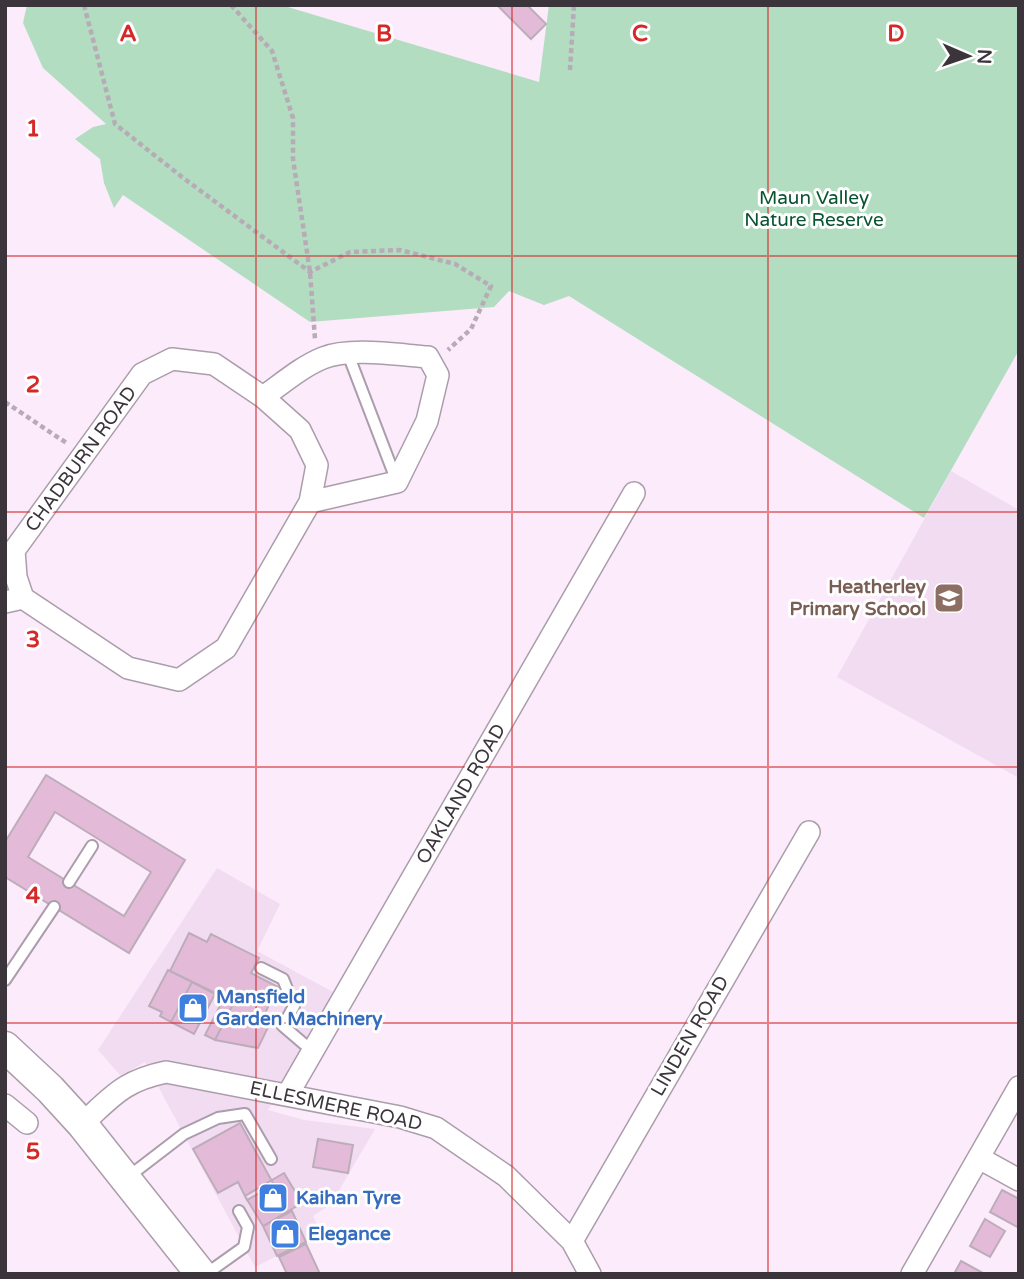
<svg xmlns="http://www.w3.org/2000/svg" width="1024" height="1279" font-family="'Varela Round',sans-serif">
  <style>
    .built { fill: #f1dcf1 }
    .green { fill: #b2ddc0 }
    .building { fill: #e3bbd9; stroke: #bdacb9; stroke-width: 2; fill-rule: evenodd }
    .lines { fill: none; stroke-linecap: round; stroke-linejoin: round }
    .lane-casing { stroke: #ab9dab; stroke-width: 14 }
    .street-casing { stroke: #ab9dab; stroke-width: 24 }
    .secondary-casing { stroke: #ab9dab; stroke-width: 33 }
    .path { stroke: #b7abb7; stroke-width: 4.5; stroke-dasharray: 5 3.5; stroke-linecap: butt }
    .lane { stroke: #fff; stroke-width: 10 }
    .street { stroke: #fff; stroke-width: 21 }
    .secondary { stroke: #fff; stroke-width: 30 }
    .grid { fill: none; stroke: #d62828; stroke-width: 2; stroke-opacity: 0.55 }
    .labels { text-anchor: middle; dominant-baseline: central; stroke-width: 6; stroke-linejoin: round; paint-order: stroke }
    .park-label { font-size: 19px; fill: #085330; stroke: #fefefe }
    .street-label { font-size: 19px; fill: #3b353b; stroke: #fefefe }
    .education-label { font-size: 19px; font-weight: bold; fill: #785e54; stroke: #fefefe; text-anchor: end }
    .shop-label { font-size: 19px; font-weight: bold; fill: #366cbe; stroke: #fefefe; text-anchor: start }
    .grid-label { font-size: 23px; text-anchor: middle; font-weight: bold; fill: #d62828; stroke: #fefefe; stroke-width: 6; stroke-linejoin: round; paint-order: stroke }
  </style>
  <rect width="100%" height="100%" fill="#fbebfb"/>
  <path class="built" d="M951 471 1019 510V778L837 677Z
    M217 868 280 904 257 951 333 992 268 1110 304 1120 375 1129 331 1204 313 1216 321 1234 255 1267 145 1062 121 1076 98 1050Z"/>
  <path class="green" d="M27 5H281L539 82 549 5H1019V350L924 518 569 296 544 305 509 291 494 307 310 322 123 195 114 208 104 183 100 159 75 139 93 127 106 124 43 68 23 23Z"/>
  <path class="building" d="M497 5H527L546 24 531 39Z
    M46 775 185 860 129 953 5 877V842ZM55 812 151 872 124 916 28 857Z
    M189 933 207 942 211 934 259 958 251 973 278 987 264 1015 272 1019 258 1048 215 1040 234 1002 170 971Z
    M168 970 192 982 171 1022 160 1016 162 1012 149 1006Z
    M192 982 215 994 194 1034 171 1022Z
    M224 998 234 1002 215 1040 205 1035Z
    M240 1123 274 1185 247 1200 238 1182 218 1193 193 1149Z
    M318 1139 353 1145 348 1173 313 1167Z
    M284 1173 302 1203 263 1226 245 1196Z
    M1002 1190 1019 1199V1228L990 1212Z
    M292 1211 306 1242 277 1256 263 1226Z
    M985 1219 1005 1231 990 1257 970 1246Z
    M306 1244 320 1274H287L279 1257Z
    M961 1261 983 1273 982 1274H954Z"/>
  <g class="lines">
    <g class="lane-casing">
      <path id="lane" d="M348 354 397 482
        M69 882 92 846
        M261 968 283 979 294 1006 283 1026 304 1044 314 1050
        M5 980 54 907
        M128 1177 184 1134 218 1118 245 1114 271 1159
        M206 1274 244 1247 248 1227 239 1211"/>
    </g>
    <g class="street-casing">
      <path id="street" d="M263 397C283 383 301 367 323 358 350 347 399 355 428 357L438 375 427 421 397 482 310 502
        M14 550 16 577 23 598
        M5 563 142 374 172 359 214 364 263 397 300 430 317 465 310 502 226 648 179 680 128 668 23 598 5 602
        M288 1094 634 493
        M5 1105 27 1123
        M82 1124C113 1096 123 1081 166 1072L400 1117 436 1128 506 1176 572 1241 590 1274
        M979 1158 1019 1180
        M572 1241 809 832
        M912 1274 1019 1087"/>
    </g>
    <g class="secondary-casing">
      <path id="secondary" d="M5 1047 50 1089 82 1124 201 1274"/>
    </g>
    <path class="path" d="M84 5 115 124 182 177 310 272 350 252 400 250 455 264 491 286 471 329 448 350
      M231 5 272 51 293 118V159L310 272 315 339
      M570 70 574 5
      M5 402 68 444"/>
    <use href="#lane" class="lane"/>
    <use href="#street" class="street"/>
    <use href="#secondary" class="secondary"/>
  </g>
  <path class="grid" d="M256 5V1274M512 5V1274M768 5V1274M5 256H1019M5 512H1019M5 767H1019M5 1023H1019"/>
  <defs>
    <g id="school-square" transform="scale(1.575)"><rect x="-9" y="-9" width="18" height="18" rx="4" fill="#8d6e63" stroke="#fefefe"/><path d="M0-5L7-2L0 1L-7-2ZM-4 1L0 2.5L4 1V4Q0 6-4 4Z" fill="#fff"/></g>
    <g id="shop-square" transform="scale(1.575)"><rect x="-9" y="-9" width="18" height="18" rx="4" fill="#3f7fe0" stroke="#fefefe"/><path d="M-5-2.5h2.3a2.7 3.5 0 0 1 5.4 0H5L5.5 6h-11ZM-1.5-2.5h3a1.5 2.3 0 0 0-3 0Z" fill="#fff"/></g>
  </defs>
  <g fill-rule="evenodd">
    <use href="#school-square" x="949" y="598"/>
    <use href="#shop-square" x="193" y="1008"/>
    <use href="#shop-square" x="273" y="1198"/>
    <use href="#shop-square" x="285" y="1234"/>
  </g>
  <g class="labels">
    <g class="park-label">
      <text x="814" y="198">Maun Valley<tspan x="814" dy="22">Nature Reserve</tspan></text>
    </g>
    <g class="street-label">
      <text transform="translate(81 459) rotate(-54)">CHADBURN ROAD</text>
      <text transform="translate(461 794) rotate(-60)">OAKLAND ROAD</text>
      <text transform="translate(690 1036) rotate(-60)">LINDEN ROAD</text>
      <text transform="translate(336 1106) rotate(12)">ELLESMERE ROAD</text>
    </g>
    <g class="education-label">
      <text x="926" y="587">Heatherley<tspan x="926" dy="22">Primary School</tspan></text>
    </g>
    <g class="shop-label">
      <text x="216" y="997">Mansfield<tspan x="216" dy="22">Garden Machinery</tspan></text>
      <text x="296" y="1198">Kaihan Tyre</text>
      <text x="308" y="1234">Elegance</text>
    </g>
  </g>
  <g class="grid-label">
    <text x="128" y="41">A</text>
    <text x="384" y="41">B</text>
    <text x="640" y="41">C</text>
    <text x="896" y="41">D</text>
    <text x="33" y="136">1</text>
    <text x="33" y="392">2</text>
    <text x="33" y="647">3</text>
    <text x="33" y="903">4</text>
    <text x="33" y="1159">5</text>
  </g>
  <rect width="1024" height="1279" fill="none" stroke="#3b353b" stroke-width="14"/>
  <g transform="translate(968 56) rotate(92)" stroke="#fefefe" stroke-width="5" paint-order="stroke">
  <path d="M0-5L12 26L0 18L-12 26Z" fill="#3b353b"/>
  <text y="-10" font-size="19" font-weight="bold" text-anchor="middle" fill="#3b353b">N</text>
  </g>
</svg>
